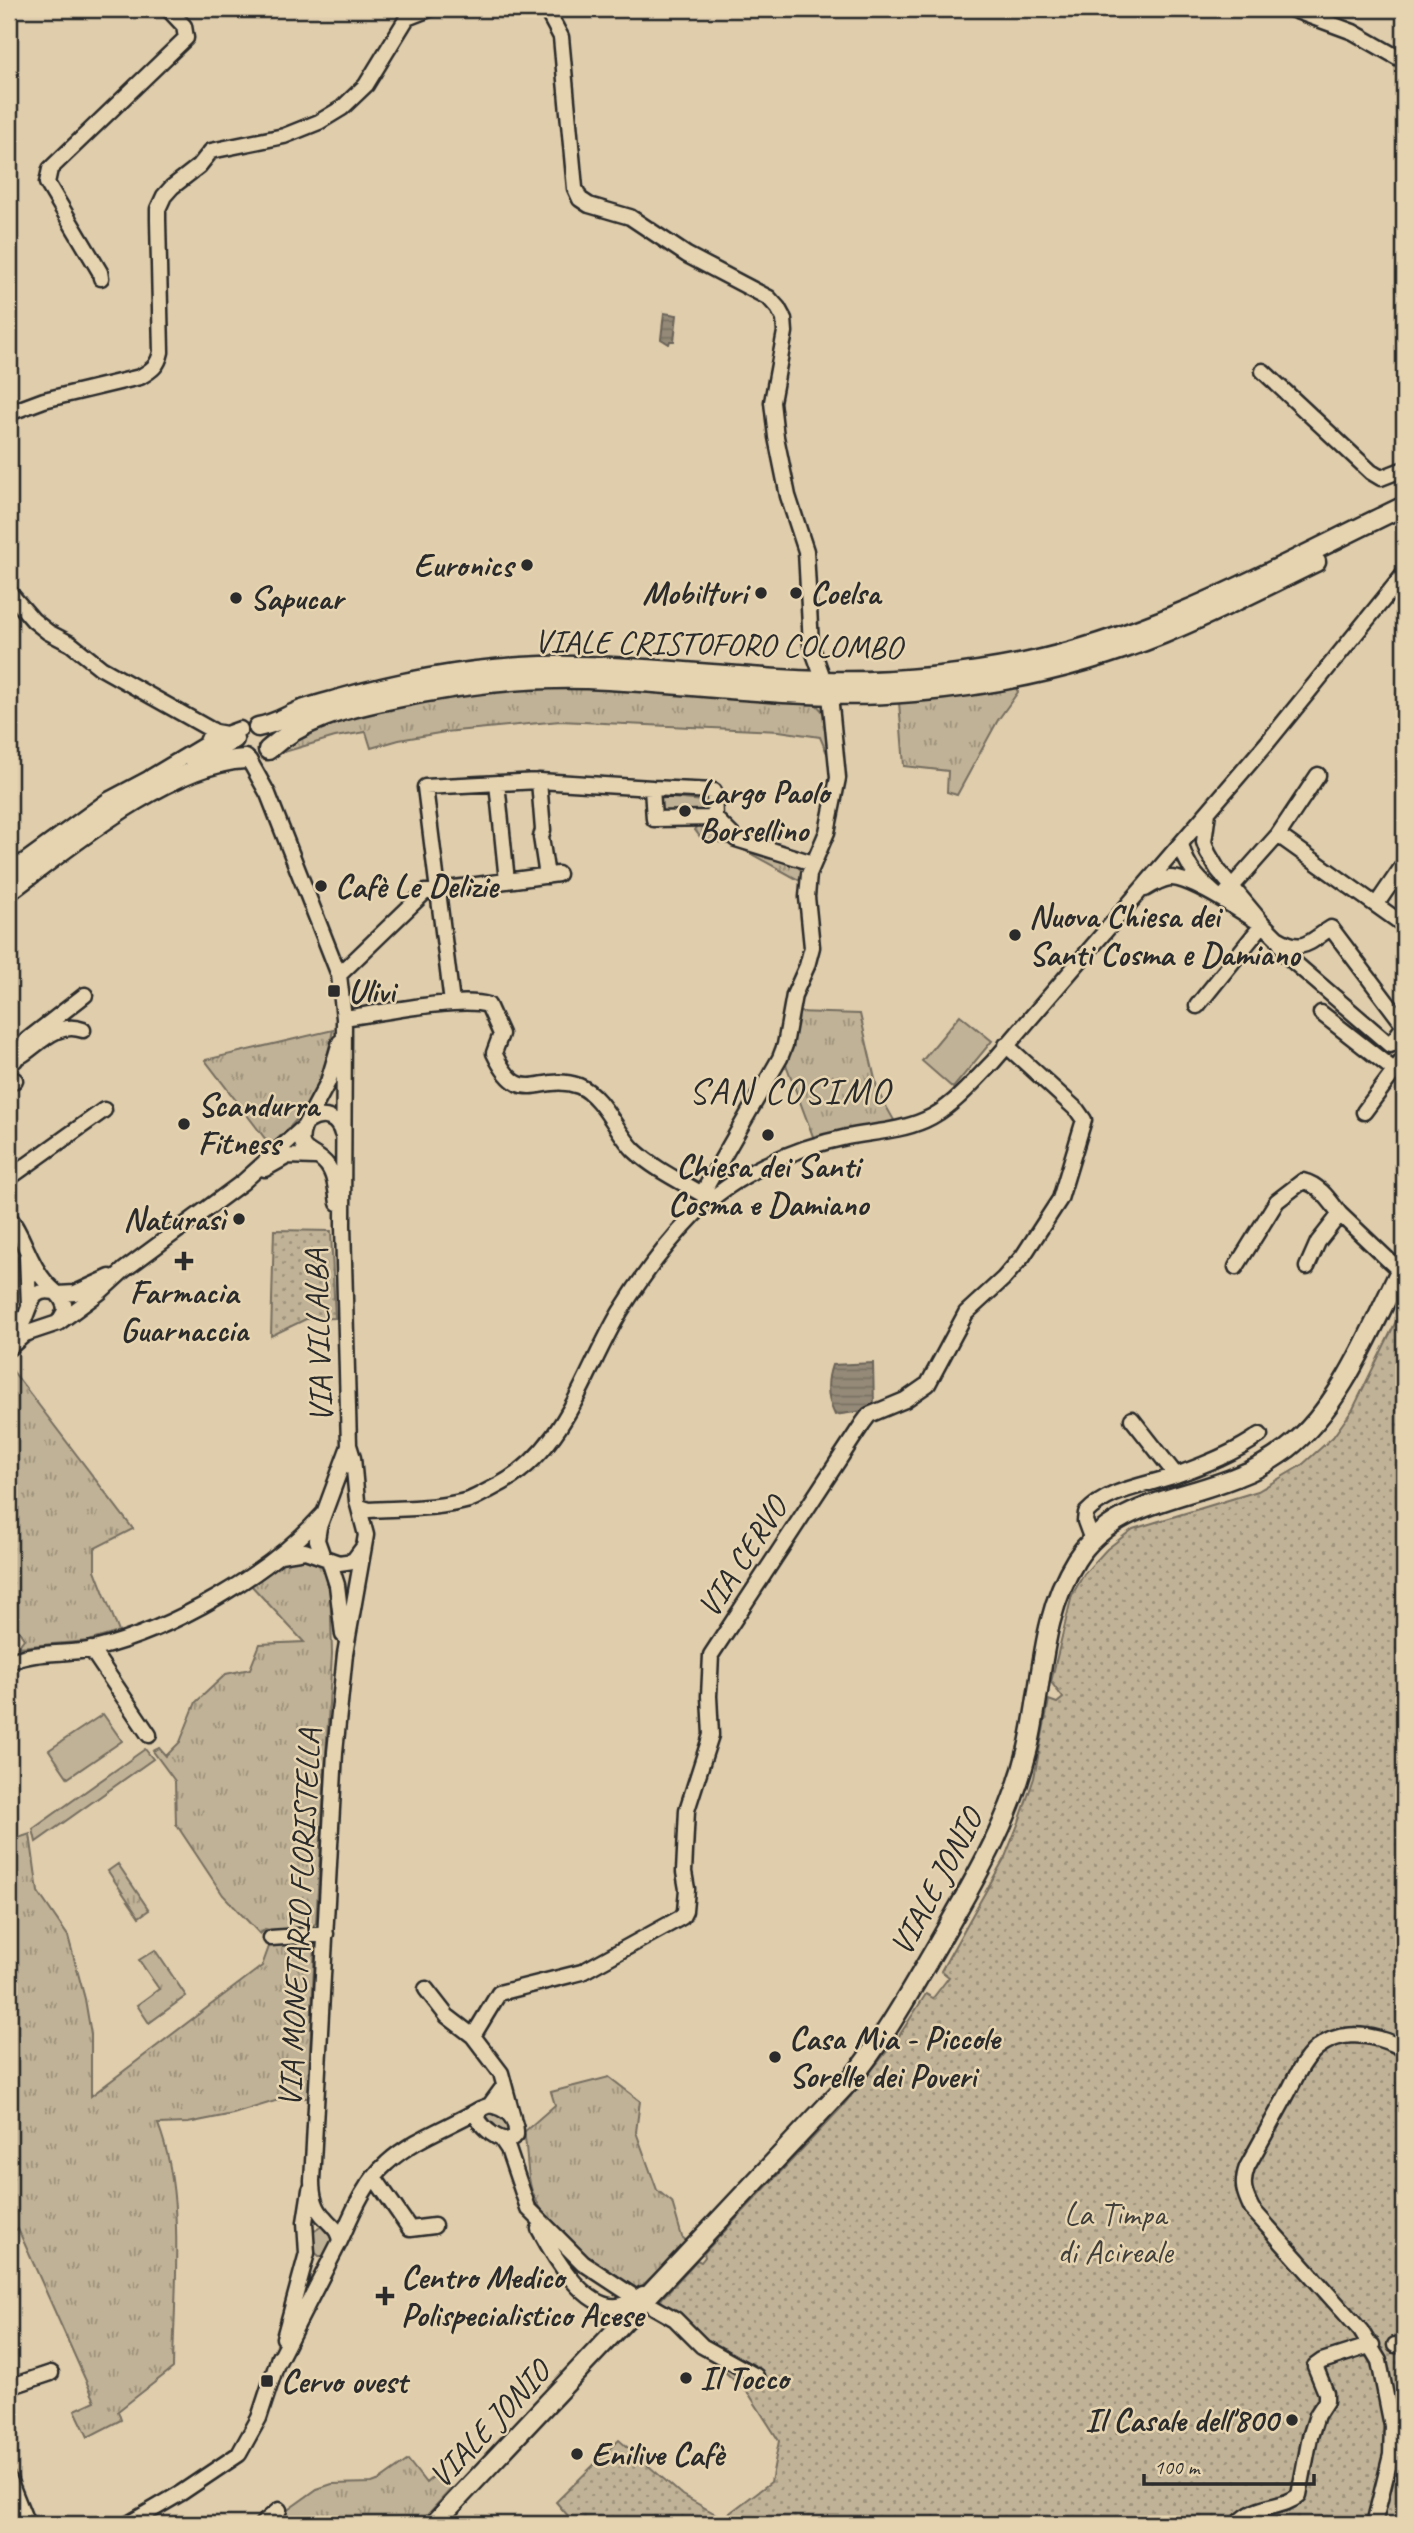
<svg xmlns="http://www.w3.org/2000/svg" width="1413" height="2533" font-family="Caveat,sans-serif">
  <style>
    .grass { fill: url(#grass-tufts); stroke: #766e60; stroke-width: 2 }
    .park { fill: url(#park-dots); stroke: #766e60; stroke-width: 2 }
    .garden { fill: #c0b296; stroke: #766e60; stroke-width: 2 }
    .water { fill: url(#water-rules); stroke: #6b6459; stroke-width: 2 }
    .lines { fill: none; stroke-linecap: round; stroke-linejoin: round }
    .minor-casing { stroke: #2b2b2b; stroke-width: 19 }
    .major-casing { stroke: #2b2b2b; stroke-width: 23 }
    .minor { stroke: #e6d4b1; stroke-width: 14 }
    .major { stroke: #e6d4b1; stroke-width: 18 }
    .poi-dot { fill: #2b2b2b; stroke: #e6d4b1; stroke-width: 2.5 }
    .labels { text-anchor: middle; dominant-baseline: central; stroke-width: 5; stroke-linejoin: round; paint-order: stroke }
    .poi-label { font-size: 33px; font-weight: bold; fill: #2b2b2b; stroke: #e6d4b1; text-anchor: start }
    .street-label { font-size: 33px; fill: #2b2b2b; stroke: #e6d4b1 }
    .park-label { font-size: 33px; fill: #413f3b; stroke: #e6d4b1 }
    .quarter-label { font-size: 37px; letter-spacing: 2px; fill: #2b2b2b; stroke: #e6d4b1 }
  </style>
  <defs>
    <pattern id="grass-tufts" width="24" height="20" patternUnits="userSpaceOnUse" patternTransform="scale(1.75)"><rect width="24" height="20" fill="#c0b296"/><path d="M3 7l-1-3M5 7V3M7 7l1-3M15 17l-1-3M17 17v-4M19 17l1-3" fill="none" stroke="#9c917b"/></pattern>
    <pattern id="park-dots" width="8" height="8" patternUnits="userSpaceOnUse" patternTransform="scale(1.75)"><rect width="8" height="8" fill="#c0b296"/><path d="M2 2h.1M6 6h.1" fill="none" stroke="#9c917b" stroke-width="1.8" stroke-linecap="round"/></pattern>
    <pattern id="water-rules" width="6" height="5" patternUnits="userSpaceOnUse" patternTransform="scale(1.75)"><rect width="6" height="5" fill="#958a78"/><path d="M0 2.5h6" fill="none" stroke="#7a7163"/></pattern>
  </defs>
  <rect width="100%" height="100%" fill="#dfcdac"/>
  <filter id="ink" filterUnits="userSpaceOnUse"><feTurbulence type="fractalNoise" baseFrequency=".0143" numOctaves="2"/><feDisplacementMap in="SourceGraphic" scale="14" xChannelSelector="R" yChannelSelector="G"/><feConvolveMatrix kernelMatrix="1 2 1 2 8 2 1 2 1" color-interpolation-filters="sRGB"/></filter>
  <g filter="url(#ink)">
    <path class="grass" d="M587 685 812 702C833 712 830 748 833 767L820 737 779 731 560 721 445 732 399 740 371 748 366 732 335 737 274 755 281 745 342 717 461 692Z
      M1015 686 1018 692 998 720 957 795 947 792 948 771 904 766 899 702 975 693Z
      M660 797 704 801 705 808 703 812 663 814 658 807Z
      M698 826H716L766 855V858L771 859 772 856C787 862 805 863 804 883L737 846 701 838 695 830Z
      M795 1012 860 1014 878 1092 895 1122 814 1139 784 1059Z
      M333 1030C322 1084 313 1110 270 1145L205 1060Z
      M9 1366 133 1529 95 1548V1570L119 1632 88 1641 18 1647 24 1639 9 1615Z
      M298 1556 322 1563 330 1578 332 1654 316 1923C307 1935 278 1933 265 1929L260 1934 223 1895 176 1824 175 1781 153 1751 159 1748 166 1756 180 1742 196 1702 226 1674 250 1669 260 1644 304 1642 250 1584 280 1561Z
      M30 1834 38 1892 68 1936 85 1999 91 2034V2096L262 1966 270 1944 308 1939 315 1943 308 2098H285L233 2114 188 2123 158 2124C186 2195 174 2292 173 2368L118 2411 121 2420 88 2437 75 2410 95 2401 18 2229 9 2232V1841Z
      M118 1864 149 1910 139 1917 108 1871Z
      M155 1950 186 1996 149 2023 137 2005 159 1989 139 1960Z
      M609 2077 640 2101 636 2132 657 2190 672 2202 682 2237 688 2242 642 2286 631 2290 619 2284 622 2280 617 2275 611 2280C584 2257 545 2225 532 2191 526 2173 528 2151 524 2132L555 2105 551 2092Z
      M408 2460 426 2483 435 2475 451 2489 419 2524H268L317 2489 332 2484 372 2483 380 2480Z"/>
    <path class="park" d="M274 1230 331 1231 335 1318 306 1319 271 1336Z
      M1404 1305V2524H575L556 2502 619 2440 682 2495 723 2518 771 2482 779 2441 749 2394 654 2307 697 2260 701 2262 705 2257 704 2253 841 2108 897 2039 926 1994 933 1998 949 1977 941 1971 1005 1857 1019 1822 1034 1778 1049 1700 1057 1703 1063 1698 1051 1682 1072 1595 1084 1574 1107 1549 1133 1529 1258 1491 1302 1465 1333 1437 1353 1409Z"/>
    <path class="garden" d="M960 1015 992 1041 953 1088 922 1061Z
      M103 1714 122 1741 68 1778 49 1750Z
      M145 1749 153 1759 36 1842 33 1829Z
      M489 2111 504 2117 511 2131 505 2134 487 2121 485 2114Z
      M323 2225 335 2240 324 2256H319L312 2250V2233Z"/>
    <path class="water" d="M664 313 677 315 674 341H670L669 344 661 339Z
      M873 1363 874 1404 870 1410 835 1415C827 1399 826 1382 832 1365Z"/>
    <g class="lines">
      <g class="minor-casing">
        <path id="minor" d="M546 9 561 37 575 188 580 199 589 205 630 217 687 255 769 298 778 308 784 319 785 332 772 402 776 437 788 496 806 551 811 645 824 681
          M1291 9 1353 32 1404 61
          M101 278 100 272 47 183 50 169 186 38 184 26 168 9
          M1263 371 1371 472 1381 478 1404 469
          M9 413 44 400 140 377C152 370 158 366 161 352L158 220V209L164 196 172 187 199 166 211 151 284 136 319 122 342 108 366 85 407 18 430 9
          M9 592 33 620 48 632 71 644 101 668 215 732 226 734 240 729
          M249 760 268 794 339 975 344 1018 343 1225 349 1445 353 1458 357 1501 366 1535 345 1654 335 1752 312 2181C312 2194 315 2209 325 2218 332 2227 338 2228 340 2241L277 2364
          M151 777 206 744 212 730
          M539 781 543 830 541 837 547 876
          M497 783 507 881
          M1208 812 1204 842 1208 853 1218 870 1263 924 1277 938 1288 957 1390 1045 1404 1026
          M715 818 654 819 652 788 714 791 715 818 736 839 813 863
          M1278 835 1318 775
          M1181 843C1186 869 1201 882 1221 899L1278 835 1404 925
          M1145 889C1153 884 1161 879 1170 878 1190 877 1237 909 1255 920
          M1376 905 1404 864
          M1277 938C1304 954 1308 942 1331 928L1404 1025
          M339 975 425 892 558 874
          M452 1003 425 787 539 781 652 788
          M1197 1006 1263 924
          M1321 1013 1395 1071
          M344 1018C376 1014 460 996 488 1005L501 1034 494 1053C522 1112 539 1071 579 1086 602 1095 617 1133 634 1150 653 1168 680 1181 702 1194L707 1202
          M22 1055C41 1042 59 1021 83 1030
          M9 1065 15 1060 27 1040 85 995
          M9 1084 15 1080
          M1364 1112 1404 1058
          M309 1121C324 1112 338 1118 342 1134
          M304 1127C294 1154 316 1150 327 1165 335 1175 336 1190 338 1203
          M265 1169 288 1156 315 1157
          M9 1178 104 1110
          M702 1194 780 1058 785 1045 794 995 807 966 812 947 807 897 809 874 827 832 838 778 830 695
          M9 1217C24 1236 28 1261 44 1280 52 1291 65 1296 65 1311L58 1323 25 1334 9 1348
          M27 1256 29 1304
          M1236 1267 1277 1201 1303 1181C1320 1185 1330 1201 1340 1214
          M1307 1267 1318 1242 1340 1214 1400 1271
          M58 1294 75 1293 110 1277
          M58 1323 100 1292 124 1270 243 1182 304 1127 328 1082 340 1042
          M11 1340C16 1334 20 1327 24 1320 31 1304 32 1287 54 1292
          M1132 1419 1176 1475
          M360 1507 369 1510C402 1508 437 1509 469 1500 477 1497 485 1492 493 1488 565 1453 582 1376 620 1312 641 1278 666 1244 694 1215 733 1175 793 1148 847 1137 873 1132 900 1131 925 1120 952 1108 972 1083 993 1062L1267 743 1404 574
          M1092 1540 1085 1521 1086 1513C1109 1489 1145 1486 1176 1475 1204 1465 1235 1453 1260 1435
          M280 1555 305 1551 339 1563 353 1561 362 1549
          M323 1557 317 1540 319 1527 349 1446
          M329 1560 337 1585 343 1635
          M91 1649 149 1735
          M9 1662C36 1650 66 1655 94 1649 172 1630 270 1574 324 1513
          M271 1938 326 1934
          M426 1989 447 2016 473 2036
          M490 2105C506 2108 517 2118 516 2135L509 2140C497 2140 484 2129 478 2119L480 2109 490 2105 504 2086
          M513 2118 501 2073 473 2036 499 1993 582 1972 682 1917 685 1911 687 1889 684 1872 687 1810 711 1735 709 1696 711 1655 863 1423 869 1415 905 1400 928 1384 966 1313 1003 1279 1023 1256 1060 1199 1084 1120 1077 1110 1006 1045
          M502 2140 508 2149 528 2208 583 2263 633 2296
          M374 2177 410 2229 434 2226
          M539 2229C553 2255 584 2310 618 2306 628 2305 635 2299 643 2294
          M340 2241C352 2214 364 2183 387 2163 413 2139 449 2127 480 2109
          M654 2307 675 2319 702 2346 756 2376
          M284 2338 307 2253 305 2222 310 2190
          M1395 2345H1404
          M9 2387 51 2373
          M9 2479 27 2524
          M128 2524 181 2493 239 2454 259 2418 279 2357
          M262 2524 279 2510
          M1238 2524C1256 2503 1282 2510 1299 2495L1310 2437 1317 2415 1326 2401V2393L1315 2366 1322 2361 1372 2345
          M1374 2524 1391 2455 1392 2426 1379 2361 1361 2331 1252 2209C1244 2193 1241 2184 1247 2167 1260 2143 1273 2120 1286 2096 1292 2085 1297 2073 1304 2063 1328 2026 1370 2031 1404 2049"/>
      </g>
      <g class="major-casing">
        <path id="major" d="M258 727C278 723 284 717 302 710 313 706 325 703 336 700 403 681 473 668 542 666 635 664 729 678 822 681 890 683 958 676 1024 663 1159 635 1281 565 1404 506
          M268 750C301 720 344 709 387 700 453 685 520 677 587 679 696 683 805 702 914 692 999 685 1084 666 1163 634 1215 613 1266 586 1316 562
          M194 760 234 739
          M9 875 109 802 162 774
          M9 891C69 846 169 763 245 759
          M434 2524 849 2082C884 2039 910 1992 938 1944 974 1881 1011 1820 1028 1748 1043 1685 1040 1617 1076 1560 1113 1502 1183 1500 1241 1475 1257 1469 1273 1459 1287 1449 1342 1407 1373 1324 1404 1263"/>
      </g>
      <use href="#minor" class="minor"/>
      <use href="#major" class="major"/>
    </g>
  </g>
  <g class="poi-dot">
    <circle cx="527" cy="565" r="7"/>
    <circle cx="761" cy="593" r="7"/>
    <circle cx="796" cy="593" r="7"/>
    <circle cx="236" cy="598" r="7"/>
    <circle cx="685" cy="811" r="7"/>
    <circle cx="321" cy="886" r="7"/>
    <circle cx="1015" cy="935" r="7"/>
    <rect x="327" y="984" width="14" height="14" rx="3.5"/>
    <circle cx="184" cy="1124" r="7"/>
    <circle cx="768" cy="1135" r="7"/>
    <circle cx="239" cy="1219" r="7"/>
    <path d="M180.5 1250.5h7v7h7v7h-7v7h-7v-7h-7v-7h7z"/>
    <circle cx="775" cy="2057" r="7"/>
    <path d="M381.5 2285.5h7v7h7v7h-7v7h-7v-7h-7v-7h7z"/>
    <circle cx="686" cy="2378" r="7"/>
    <rect x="260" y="2374" width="14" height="14" rx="3.5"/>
    <circle cx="1292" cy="2420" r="7"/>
    <circle cx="577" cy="2454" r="7"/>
  </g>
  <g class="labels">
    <g class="poi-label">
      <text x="513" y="565" text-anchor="end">Euronics</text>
      <text x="747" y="593" text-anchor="end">Mobilturi</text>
      <text x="810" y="593">Coelsa</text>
      <text x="250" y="598">Sapucar</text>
      <text x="699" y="792">Largo Paolo<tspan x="699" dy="38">Borsellino</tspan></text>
      <text x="335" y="886">Cafè Le Delizie</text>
      <text x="1029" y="916">Nuova Chiesa dei<tspan x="1029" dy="38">Santi Cosma e Damiano</tspan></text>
      <text x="348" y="991">Ulivi</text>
      <text x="198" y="1105">Scandurra<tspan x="198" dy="38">Fitness</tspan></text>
      <text x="768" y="1166" text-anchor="middle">Chiesa dei Santi<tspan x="768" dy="38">Cosma e Damiano</tspan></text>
      <text x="225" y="1219" text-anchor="end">Naturasì</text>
      <text x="184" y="1292" text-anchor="middle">Farmacia<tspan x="184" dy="38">Guarnaccia</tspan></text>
      <text x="789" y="2038">Casa Mia - Piccole<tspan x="789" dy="38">Sorelle dei Poveri</tspan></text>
      <text x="401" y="2277">Centro Medico<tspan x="401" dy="38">Polispecialistico Acese</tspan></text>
      <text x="700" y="2378">Il Tocco</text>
      <text x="281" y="2381">Cervo ovest</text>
      <text x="1278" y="2420" text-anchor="end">Il Casale dell'800</text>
      <text x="591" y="2454">Enilive Cafè</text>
    </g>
    <g class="street-label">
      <text transform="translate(718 644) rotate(1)">VIALE CRISTOFORO COLOMBO</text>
      <text transform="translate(318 1336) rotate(-92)">VIA VILLALBA</text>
      <text transform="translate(742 1557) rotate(-57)">VIA CERVO</text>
      <text transform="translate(936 1882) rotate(-62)">VIALE JONIO</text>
      <text transform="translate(299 1918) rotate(-87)">VIA MONETARIO FLORISTELLA</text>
      <text transform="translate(489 2424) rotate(-47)">VIALE JONIO</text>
    </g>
    <g class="park-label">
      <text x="1115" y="2214">La Timpa<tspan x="1115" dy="38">di Acireale</tspan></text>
    </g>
    <g class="quarter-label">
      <text x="790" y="1090">SAN COSIMO</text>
    </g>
  </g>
  <rect width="1413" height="2533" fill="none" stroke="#e6d4b1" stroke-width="35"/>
  <rect x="18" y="18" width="1378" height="2498" fill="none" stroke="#2b2b2b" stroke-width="2.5" filter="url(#ink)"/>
  <path d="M1144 2474v10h170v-10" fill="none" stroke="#2b2b2b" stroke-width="3.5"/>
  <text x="1154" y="2474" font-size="21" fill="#2b2b2b" stroke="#e6d4b1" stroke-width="5" paint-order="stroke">100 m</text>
</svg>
